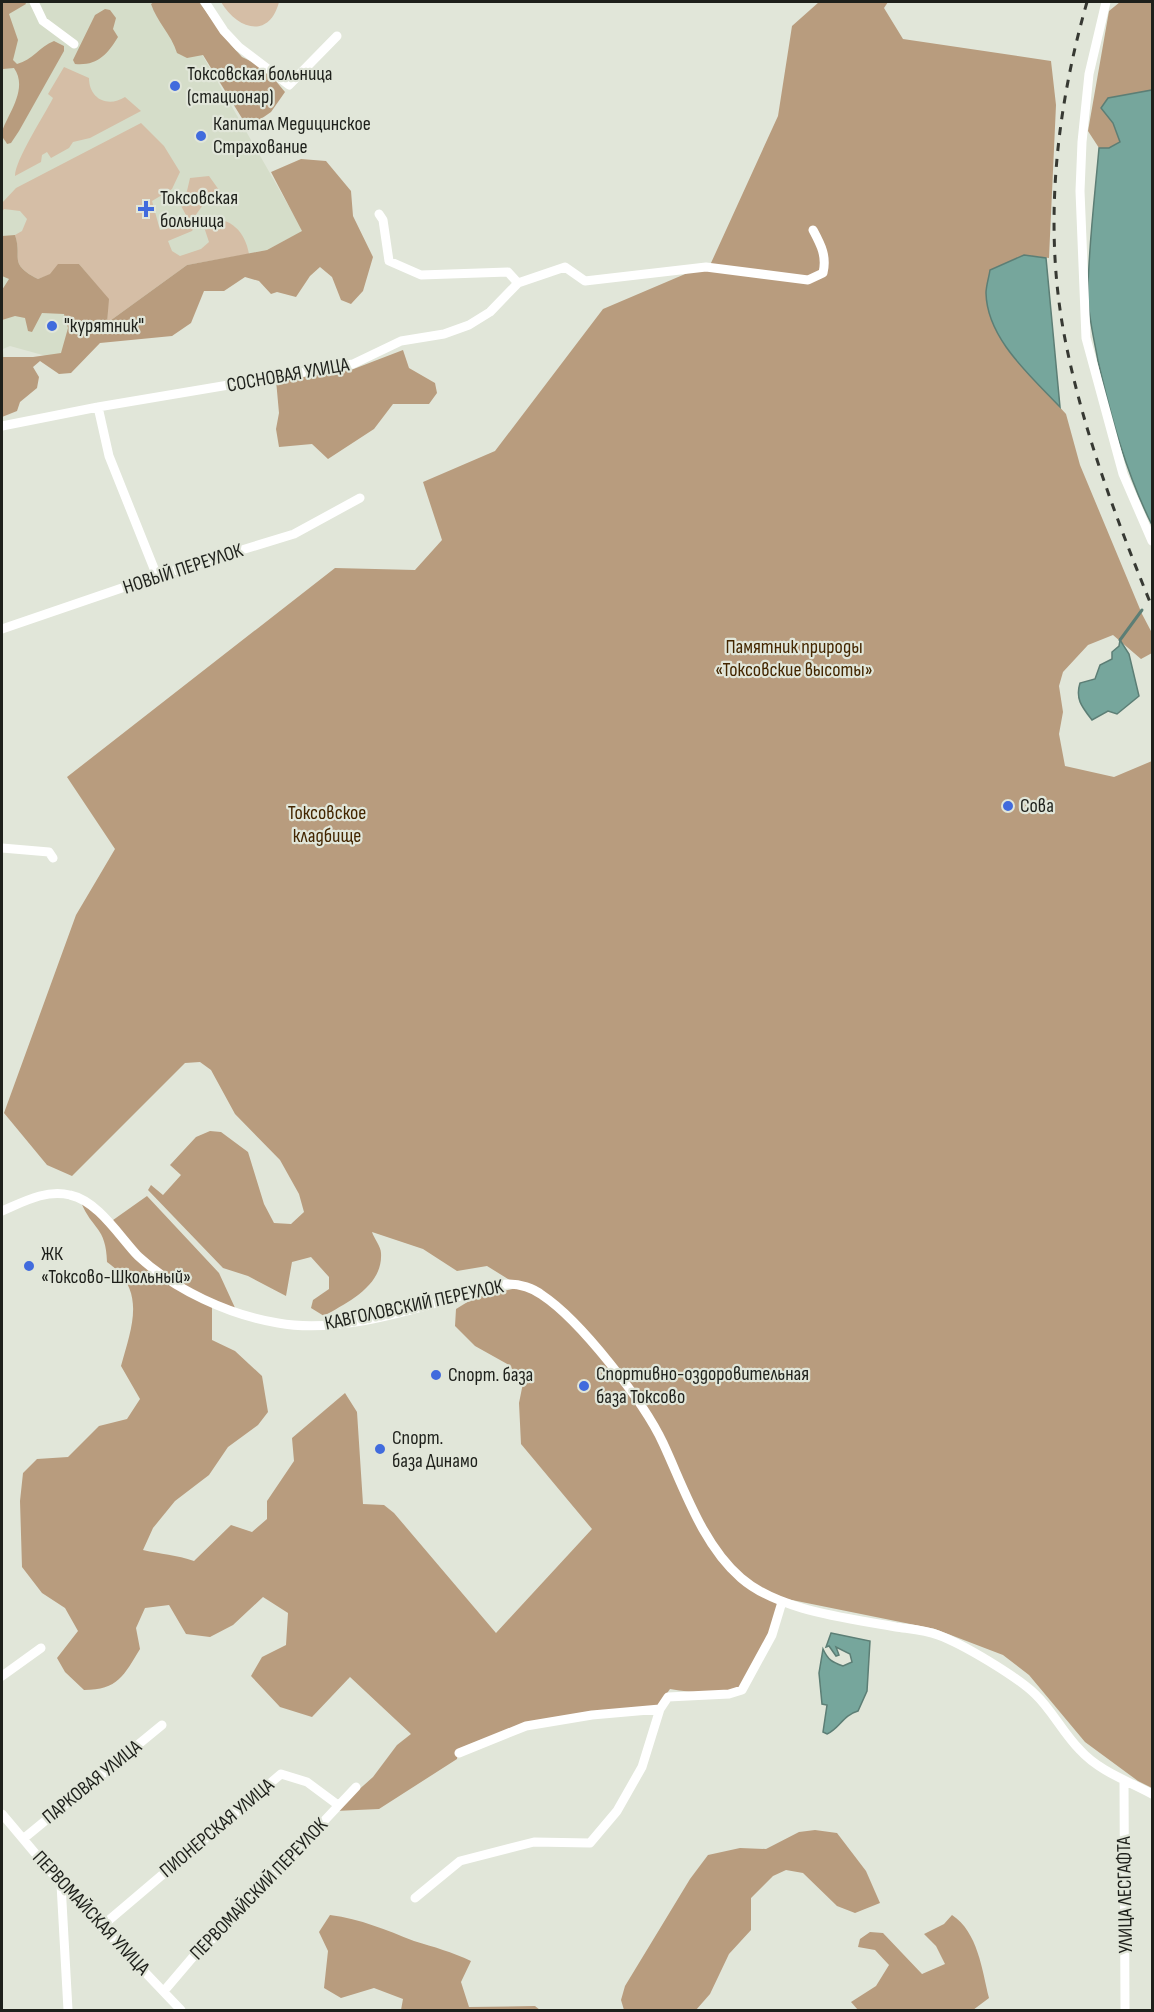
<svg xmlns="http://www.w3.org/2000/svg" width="1154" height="2012" font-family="'Sofia Sans Condensed',sans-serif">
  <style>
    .built { fill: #d5ddc9 }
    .green { fill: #d5bea6 }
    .forest { fill: #b89c7e; fill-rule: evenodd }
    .water { fill: #76a69c; stroke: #5c7e75; stroke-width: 1.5 }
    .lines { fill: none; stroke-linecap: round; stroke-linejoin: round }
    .stream { stroke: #5c7e75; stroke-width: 3 }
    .minor { stroke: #fff; stroke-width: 9 }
    .rail { stroke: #373933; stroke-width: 3; stroke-dasharray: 8 8; stroke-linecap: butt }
    .poi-dot { fill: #416bdd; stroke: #e1e6d9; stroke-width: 2 }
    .labels { text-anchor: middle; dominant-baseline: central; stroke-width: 4.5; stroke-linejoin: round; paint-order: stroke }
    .poi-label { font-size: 20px; fill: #1e201b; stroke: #e1e6d9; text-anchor: start }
    .street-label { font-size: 20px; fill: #1e201b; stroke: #e1e6d9 }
    .park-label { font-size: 20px; fill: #432600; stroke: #e1e6d9 }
  </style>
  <rect width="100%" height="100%" fill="#e1e6d9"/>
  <path class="built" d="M2 2H172L303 231 267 250 187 265 57 359 10 346 3 349 11 410 2 412Z"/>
  <path class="green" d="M221 2H279C269 40 237 29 221 2Z
    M64 67 89 78C89 99 108 108 125 97L141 111 90 138 73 142 69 148 51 158 47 152 42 155 41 162 15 176C15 160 44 116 53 98L48 94Z
    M141 123 164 146 180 172 172 189 152 201 160 230 184 225 187 217 179 202 187 191 190 178 209 176 224 197 218 203 208 198 195 216 198 222 192 231 168 241 172 251 180 256 201 249 209 242 204 227 208 218C231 218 245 231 249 254L187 265 107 323 108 299 79 264 38 279C7 263 23 258 15 235L22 231 27 219 20 211 4 209 2 212V203L16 188Z"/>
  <path class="forest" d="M2 2H25L26 4 9 14 18 40 13 60 17 64C33 60 39 47 54 41L64 46V51L19 131 11 143 7 144C7 143 2 137 2 136 0 123 31 92 14 68L3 69 2 76Z
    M154 2H199L231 45 242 57 265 68 285 92 271 112 248 128 203 55 187 58 177 53C171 34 157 22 151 4Z
    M819 2H888L884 8 903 39 1051 61 1056 105 1049 258 1024 255 989 272 991 316 1011 354 1066 414 1080 465 1142 614 1152 633V653L1141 659 1113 635 1088 645 1063 672 1059 686 1063 712 1059 734 1065 766 1114 777 1152 761V1788L1138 1781 1085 1742 1029 1675 1003 1655 935 1629 782 1598 770 1633 740 1688C716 1695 694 1693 670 1689L658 1706 591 1712 525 1723 458 1752 457 1759 379 1809 335 1811 373 1777 397 1745 411 1734 350 1677 312 1717 280 1707 251 1676 262 1657 286 1645 288 1613 263 1597 233 1625 210 1637 186 1634 169 1605 145 1608 136 1628 140 1649C124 1675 118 1690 84 1690L65 1672 57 1658 78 1631 65 1608 42 1593 22 1567 20 1501 23 1473 37 1459 68 1457 99 1426 127 1419 140 1399 121 1366C132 1326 147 1290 107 1262 106 1226 92 1230 81 1202L69 1197 72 1176 47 1165 4 1113 76 915 115 849 67 777 335 568 415 570 442 540 423 482 495 451 603 309 711 263 778 116 792 26ZM200 1062 211 1070 235 1114 280 1160 299 1194 304 1212 291 1224 274 1223 264 1204 248 1152 221 1132 210 1131 196 1137 170 1165 181 1175 163 1195 151 1185 148 1190 223 1268 248 1276 286 1296 292 1262 311 1257 329 1277V1289L313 1300 311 1308 324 1316C348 1302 383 1286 381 1253 381 1247 374 1238 372 1232L423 1249 457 1271 487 1266 521 1287 474 1298 456 1309 455 1326 475 1346 509 1365 523 1383 519 1403 521 1444 592 1529 496 1633 394 1513 384 1505 363 1504 357 1412 345 1393 292 1438 294 1461 267 1501V1519L252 1532 231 1525 194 1561C177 1555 160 1554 143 1550L153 1528 175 1501 209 1475 228 1447 258 1425 268 1412 262 1376 235 1351 212 1340V1307L236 1310 219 1273 147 1196 106 1225 90 1207 69 1197 72 1176 185 1063Z
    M1120 2H1152V90L1108 98 1101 108 1113 123 1120 142 1109 148H1099L1088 131 1109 11Z
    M105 9 110 10 116 18 113 29 118 37C107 55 97 66 75 64L73 60 95 15Z
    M301 159 326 161 351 191 353 216 373 257 363 291 351 304 341 300 332 277 320 267 310 276 296 297 277 292 271 294 259 281 245 277 224 291H204L191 323 172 336 100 343 71 373 59 374 40 361 33 367 39 377 37 388 20 402 17 411 2 417V357H33L61 353 68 328 64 314 42 313 32 332 28 331 25 318 15 316 2 320V290L9 279 2 276V236L15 235C23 258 7 263 38 279L50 274 58 264H79L109 299 107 323 187 265 267 250 302 231 271 172Z
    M403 350 409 368 435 383 437 393 429 404H393L374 429 328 459 312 444 279 447 276 429 279 413 276 380 351 370Z
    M815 1830 837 1833 866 1871 880 1903 855 1913 837 1906 803 1873 786 1870 773 1876 751 1898V1930L729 1954 710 1994 696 2010H624L621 2000 625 1986 690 1879 708 1855 740 1848 766 1849 799 1832Z
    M330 1915C361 1919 386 1930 414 1941 434 1947 452 1952 471 1961L461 1982 469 2007 535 2006 540 2010H401L403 1999 374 1988 341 1998 324 1988 328 1951 319 1932Z
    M952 1915C978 1932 982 1970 989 1998L973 2010H858L851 2002 876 1986 889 1965 875 1950 858 1947 860 1939 870 1932 883 1933 922 1974 945 1964 936 1946 924 1934 944 1924Z"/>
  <path class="water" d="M1152 90V525C1126 473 1111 417 1098 361 1094 338 1087 312 1088 289 1089 242 1095 194 1099 148H1109L1120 142 1113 123 1101 108 1108 98Z
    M1024 255 1046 258 1060 407C1031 376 987 339 986 293 986 286 989 277 990 270Z
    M1120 640 1129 654 1139 696 1117 714 1108 711 1092 720C1082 707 1075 699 1080 683L1095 679 1100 665 1112 659V652L1119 646Z
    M831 1633 870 1641 867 1691 858 1711C843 1715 840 1728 827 1734L823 1732 827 1705 822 1704 819 1673 823 1649C828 1660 832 1662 843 1666L852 1662 850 1654 836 1647 839 1655 836 1656 829 1646 826 1647Z"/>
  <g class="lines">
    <path class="stream" d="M1120 640 1142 610"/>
    <path class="minor" d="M34 2 43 21 74 44
      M205 2 224 31 239 47 289 85 337 36
      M1106 2 1089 74 1082 142 1080 191 1086 338 1123 474 1152 541
      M379 214 383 220 389 261 421 275 508 272 518 283
      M98 407 109 456 157 576
      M2 426 98 407 353 364 401 341 444 334 469 325 490 312 518 283 565 267 585 281 706 267 808 280 823 273C827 256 821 245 813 230
      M2 629 157 576 294 534 360 498
      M2 848 49 852 53 858
      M2 1211C23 1202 46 1189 70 1195 98 1201 119 1236 138 1256 175 1290 229 1315 278 1323 332 1333 395 1315 447 1300 466 1295 489 1284 509 1284 520 1284 533 1288 542 1295 580 1320 644 1402 663 1443 684 1488 702 1544 741 1578 779 1611 848 1618 896 1627 909 1629 925 1630 938 1635 963 1644 1016 1676 1035 1694 1052 1710 1063 1733 1080 1750 1099 1771 1128 1781 1152 1794
      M2 1676 41 1648
      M660 1709 668 1697 729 1694 742 1690 772 1635 782 1602
      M1124 1780 1125 2010
      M2 1814 61 1884 181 2010
      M23 1839 162 1725
      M61 1884 68 2010
      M415 1898 460 1861 534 1842 590 1843 617 1811 642 1767 660 1709 592 1715 526 1726 459 1753
      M102 1926 281 1774 307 1782 338 1805
      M164 1991 204 1944 214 1938 356 1787"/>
    <path class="rail" d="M1087 2C1056 110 1043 227 1065 339 1083 431 1117 521 1152 607"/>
  </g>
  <g class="poi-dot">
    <circle cx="175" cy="86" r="6"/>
    <circle cx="201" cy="136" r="6"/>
    <path d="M143 200h6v6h6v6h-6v6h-6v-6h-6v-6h6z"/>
    <circle cx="52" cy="326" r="6"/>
    <circle cx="1008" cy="806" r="6"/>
    <circle cx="29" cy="1266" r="6"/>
    <circle cx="436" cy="1375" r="6"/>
    <circle cx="584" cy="1386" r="6"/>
    <circle cx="380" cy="1449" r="6"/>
  </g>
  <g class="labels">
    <g class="poi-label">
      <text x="187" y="74">Токсовская больница<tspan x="187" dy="23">(стационар)</tspan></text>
      <text x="213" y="124">Капитал Медицинское<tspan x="213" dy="23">Страхование</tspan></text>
      <text x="160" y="198">Токсовская<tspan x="160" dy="23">больница</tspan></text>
      <text x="64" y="326">"курятник"</text>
      <text x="1020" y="806">Сова</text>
      <text x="41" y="1254">ЖК<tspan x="41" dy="23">«Токсово-Школьный»</tspan></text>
      <text x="596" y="1374">Спортивно-оздоровительная<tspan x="596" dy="23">база Токсово</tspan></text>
      <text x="448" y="1375">Спорт. база</text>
      <text x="392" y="1438">Спорт.<tspan x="392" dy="23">база Динамо</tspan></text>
    </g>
    <g class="street-label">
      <text transform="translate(288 375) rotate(-10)">СОСНОВАЯ УЛИЦА</text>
      <text transform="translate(183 569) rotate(-18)">НОВЫЙ ПЕРЕУЛОК</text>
      <text transform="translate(414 1305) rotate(-12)">КАВГОЛОВСКИЙ ПЕРЕУЛОК</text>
      <text transform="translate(92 1782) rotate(-39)">ПАРКОВАЯ УЛИЦА</text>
      <text transform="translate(217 1828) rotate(-40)">ПИОНЕРСКАЯ УЛИЦА</text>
      <text transform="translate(259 1889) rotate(-46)">ПЕРВОМАЙСКИЙ ПЕРЕУЛОК</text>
      <text transform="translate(1125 1895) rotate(-91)">УЛИЦА ЛЕСГАФТА</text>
      <text transform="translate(91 1913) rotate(47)">ПЕРВОМАЙСКАЯ УЛИЦА</text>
    </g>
    <g class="park-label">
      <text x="794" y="647">Памятник природы<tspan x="794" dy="23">«Токсовские высоты»</tspan></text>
      <text x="327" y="813">Токсовское<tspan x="327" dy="23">кладбище</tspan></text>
    </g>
  </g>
  <rect width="1154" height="2012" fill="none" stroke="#1e201b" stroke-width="6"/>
</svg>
